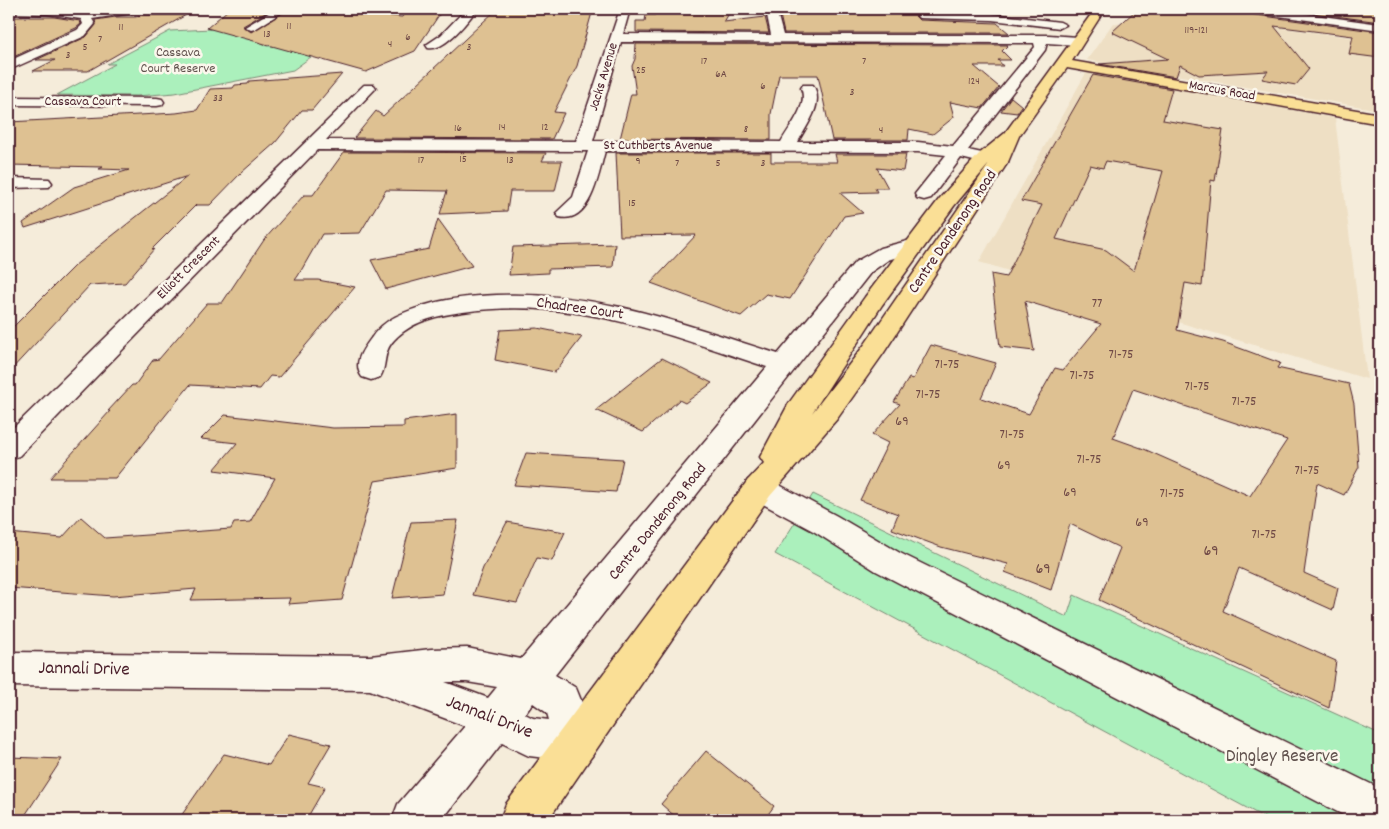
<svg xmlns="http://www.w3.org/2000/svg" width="1389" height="829" font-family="Dekko,sans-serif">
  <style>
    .built { fill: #eedfc4 }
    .green { fill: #abf0bc; stroke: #7a8874 }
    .building { fill: #dec192; stroke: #4a1f2b; fill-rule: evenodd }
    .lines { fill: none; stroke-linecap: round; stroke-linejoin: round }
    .minor-casing { stroke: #4a1f2b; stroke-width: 3 }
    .major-casing { stroke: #4a1f2b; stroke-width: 3 }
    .minor { fill: #fbf7ec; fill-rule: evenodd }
    .major { fill: #fadf96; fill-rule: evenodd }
    .labels { text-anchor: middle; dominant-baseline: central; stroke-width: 5; stroke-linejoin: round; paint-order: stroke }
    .far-number-label { font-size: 11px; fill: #6f4845 }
    .far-park-label { font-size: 14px; fill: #62534f; stroke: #fbf7ec }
    .far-street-label { font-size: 14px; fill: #4a1f2b; stroke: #fbf7ec }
    .number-label { font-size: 14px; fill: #6f4845 }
    .street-label { font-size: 16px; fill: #4a1f2b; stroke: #fbf7ec }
    .near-number-label { font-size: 16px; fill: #6f4845 }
    .near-street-label { font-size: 19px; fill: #4a1f2b; stroke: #fbf7ec }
    .near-park-label { font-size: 19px; fill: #62534f; stroke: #fbf7ec }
  </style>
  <rect width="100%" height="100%" fill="#f5ecda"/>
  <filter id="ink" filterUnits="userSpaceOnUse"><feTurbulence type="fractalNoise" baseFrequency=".02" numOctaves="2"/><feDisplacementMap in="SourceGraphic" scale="10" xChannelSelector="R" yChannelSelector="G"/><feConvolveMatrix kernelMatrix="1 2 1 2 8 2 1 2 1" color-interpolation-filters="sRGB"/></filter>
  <g filter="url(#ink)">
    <path class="built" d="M1238 22 1380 41V110L1087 60 1113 23 1235 40Z
      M1092 72 1335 118 1367 379 979 262 1086 73Z"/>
    <path class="green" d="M232 28 246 33 267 46H326L293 70 175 93 137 96 57 95 115 64H107L170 31Z
      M813 494 1067 617 1074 595 1380 734V820H1269L775 554Z"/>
    <path class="building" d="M229 9H272L243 26 251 32 289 9H318L402 17 404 14 411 13 414 9H443L415 51 366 72 207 28Z
      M497 9H593L577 66 554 112 564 113 552 139 354 138 376 111 383 116Z
      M656 9 731 10 724 22 765 17 769 33 636 32V21H645L646 15H655Z
      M1137 9 1189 14 1192 9H1242L1249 14 1380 32V58L1349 54 1353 36 1274 26 1309 69 1296 85 1262 79 1268 71 1199 75 1180 65 1176 77 1099 64 1168 59 1112 32Z
      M1283 9H1380V22Z
      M823 10 833 11 840 14 930 11H975H923L915 16 919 20 997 23 1009 33H784L780 15Z
      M140 15H186L88 71H33L55 60H36L86 37 96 25 95 20 116 17H136Z
      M9 17H54L80 21 81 24 76 28 9 59Z
      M636 44 1008 45 1002 51 1011 60H998L1003 66H974L999 87 982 108 950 102 954 117 933 134 909 129 908 140H832L818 75H779L771 114V140L620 139 631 94H636L632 66 635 59Z
      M342 74 312 110H302L275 143 241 173 210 205H196L152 249H154L125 283 90 285 9 372V331L74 266 188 176 25 228 23 223 74 187 129 170 99 169 103 167 9 165V122L176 113 197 110 210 89 233 88 235 85 248 84 249 81Z
      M1093 75 1172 89 1163 120 1223 130 1215 181 1211 180 1202 286 1185 283 1177 330 1223 342 1280 363 1277 368 1349 384 1354 404 1359 467 1344 495 1317 483 1304 573 1338 588 1333 610 1239 568 1223 611 1336 661 1329 708 1099 600 1120 548 1070 524 1051 590 1005 572 1008 564 941 547 892 529 898 514 860 500 888 443 872 435 900 404 894 402 909 378 913 379 931 345 996 363 981 398 1029 414 1055 368 1063 370 1101 324 1025 301 1034 351 1000 347 991 274 1006 277 1042 205 1021 201ZM1106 161 1163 171 1134 271 1106 250 1056 239 1090 165 1103 168ZM1133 389 1287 440 1250 496 1144 449 1113 438Z
      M1011 97 1022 106 1017 113 1001 111Z
      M344 152 546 153 542 161H562L555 191H510L507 211 440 214 447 191 386 190 360 233 322 234 298 276 295 280H318L355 287 279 377 270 376 260 389 190 385 115 478H50L110 411H108L132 385H135L153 360 159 359 207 303H222L264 240 304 195H313Z
      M616 153H771V162H837L835 154H906L903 171 877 168 888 188H875L877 192 840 193 863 213 844 216 790 299 766 294 741 316 651 283 696 235 620 236Z
      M438 219 472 266 386 289 371 260 429 249Z
      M615 244 613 267 548 269V273L509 275 513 247Z
      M537 328 582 337 555 372 495 360 500 330Z
      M662 358 712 383 685 403 679 400 643 432 596 410Z
      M457 414V468L375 481 342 600 288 604 290 598 191 600 196 589 113 596 9 588V533L62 538 81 517 105 538 231 529 234 523 250 522 275 478 214 470 237 443 201 439 225 415 333 428 404 427V421Z
      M526 453 623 459 616 492 514 485Z
      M458 520 443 594 392 598 411 522Z
      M507 522 565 532 552 561 537 558 517 603 473 595 483 568Z
      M289 734 331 744 308 783 325 787 306 820H198L181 816 224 754 269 765Z
      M706 751 774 806 764 820H679L661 804Z
      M9 757 62 759 22 820H9Z"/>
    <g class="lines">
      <g class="minor-casing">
        <path id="minor" d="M9 9H59L85 14 118 9H143L138 12 92 19 95 24 85 36 9 70V61L77 30 83 24 81 19 47 14 9 13Z
          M275 9H287L255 29 251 30 245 27Z
          M466 9H477C468 21 444 52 428 48L426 45 441 35Z
          M620 9H630L623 34 771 35 766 10 776 9 783 35H1049L1078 37 1084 41 1078 45 1047 43 1045 50 968 150 1005 158 1008 162 1005 166 999 167 961 158 931 198 924 200 917 198 915 194 946 155 918 152 605 151C599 172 591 225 559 217L556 213 573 197 588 151 317 150 19 456 9 459V432L364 85H374L376 88 326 140 576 141ZM621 42 1034 43 1035 47 953 146 918 142H798C807 124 825 104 813 85H803L801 88C809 105 790 126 781 142L593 141Z
          M1244 9H1271L1380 24V30L1249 12Z
          M923 13 992 14 1060 22 1066 25 1060 28 992 20 919 18 917 16Z
          M9 97 157 98 162 99 164 102 162 105 157 106 9 105Z
          M9 178 49 179 52 183 49 187 9 188Z
          M915 239 922 241 925 245 922 249 888 260 871 272 555 675 576 688 598 742 592 756 578 762 529 756 502 743 442 820H392L398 804 465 726 370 690 9 686V652L370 656 431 649 467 648 521 659 767 367C665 334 574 296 463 312 440 315 415 320 397 337 381 351 388 366 380 377L371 380 362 377C352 363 363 349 372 337 385 318 405 312 426 305 449 298 473 296 497 295 600 291 683 324 778 354L855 262 880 248ZM445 682H467L497 687 488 698ZM533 703 547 713 549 720 533 718 525 714Z
          M759 477 770 480 837 516 900 553 1379 788V818C1371 822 1357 822 1349 818L876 571 815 532 748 496 744 488 748 480Z"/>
      </g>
      <g class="major-casing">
        <path id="major" d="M1095 9H1105L1072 61 1380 114V124L1067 68 1019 136 1008 162 883 354 837 419 770 496 548 820H500L506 804 748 480 764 463 760 457 789 403 865 297 940 198 979 154 1005 133ZM989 164 865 344 812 413 882 305 954 206Z"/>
      </g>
      <use href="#minor" class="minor"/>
      <use href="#major" class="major"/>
    </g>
  </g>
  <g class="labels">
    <g class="far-number-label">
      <text x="289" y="27">11</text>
      <text x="121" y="28">11</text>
      <text x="1196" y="31">119-121</text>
      <text x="267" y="35">13</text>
      <text x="408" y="38">6</text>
      <text x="100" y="40">7</text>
      <text x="390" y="45">4</text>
      <text x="85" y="48">5</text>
      <text x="469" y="48">3</text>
      <text x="68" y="56">3</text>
      <text x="704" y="62">17</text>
      <text x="864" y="62">7</text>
      <text x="641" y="71">25</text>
      <text x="721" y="75">6A</text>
      <text x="974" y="82">124</text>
      <text x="763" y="87">6</text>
      <text x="852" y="93">3</text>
      <text x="218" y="99">33</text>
      <text x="502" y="128">14</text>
      <text x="545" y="128">12</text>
      <text x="458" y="129">16</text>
      <text x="746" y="130">8</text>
      <text x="881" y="131">4</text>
      <text x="463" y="160">15</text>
      <text x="421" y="161">17</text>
      <text x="510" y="161">13</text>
      <text x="638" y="162">9</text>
      <text x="677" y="164">7</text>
      <text x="718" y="164">5</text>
      <text x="763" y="164">3</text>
      <text x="632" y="204">15</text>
    </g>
    <g class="far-park-label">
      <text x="178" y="53">Cassava<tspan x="178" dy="16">Court Reserve</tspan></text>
    </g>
    <g class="far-street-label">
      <text transform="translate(604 77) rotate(-73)">Jacks Avenue</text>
      <text transform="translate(1222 91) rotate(10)">Marcus Road</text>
      <text x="83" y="102">Cassava Court</text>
      <text x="658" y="146">St Cuthberts Avenue</text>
      <text transform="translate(189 268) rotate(-45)">Elliott Crescent</text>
    </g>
    <g class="number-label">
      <text x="1097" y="304">77</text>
      <text x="1121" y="355">71-75</text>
      <text x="947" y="365">71-75</text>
      <text x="1082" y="376">71-75</text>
      <text x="1197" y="387">71-75</text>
      <text x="928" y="395">71-75</text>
      <text x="1244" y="402">71-75</text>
      <text x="902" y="422">69</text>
      <text x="1012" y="435">71-75</text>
      <text x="1089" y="460">71-75</text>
      <text x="1004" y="466">69</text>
      <text x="1307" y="471">71-75</text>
      <text x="1070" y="493">69</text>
      <text x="1172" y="494">71-75</text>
      <text x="1142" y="523">69</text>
      <text x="1264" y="535">71-75</text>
    </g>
    <g class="street-label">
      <text transform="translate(953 232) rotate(-56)">Centre Dandenong Road</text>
      <text transform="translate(580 309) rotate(8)">Chadree Court</text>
      <text transform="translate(658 522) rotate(-51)">Centre Dandenong Road</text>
    </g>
    <g class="near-number-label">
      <text x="1211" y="551">69</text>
      <text x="1043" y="569">69</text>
    </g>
    <g class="near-street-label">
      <text transform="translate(84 670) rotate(1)">Jannali Drive</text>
      <text transform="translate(489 718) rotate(21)">Jannali Drive</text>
    </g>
    <g class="near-park-label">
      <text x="1282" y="757">Dingley Reserve</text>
    </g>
  </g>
  <rect width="1389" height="829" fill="none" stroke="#fbf7ec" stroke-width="30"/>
  <rect x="15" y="15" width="1359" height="799" fill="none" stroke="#4a1f2b" stroke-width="2" filter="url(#ink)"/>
</svg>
